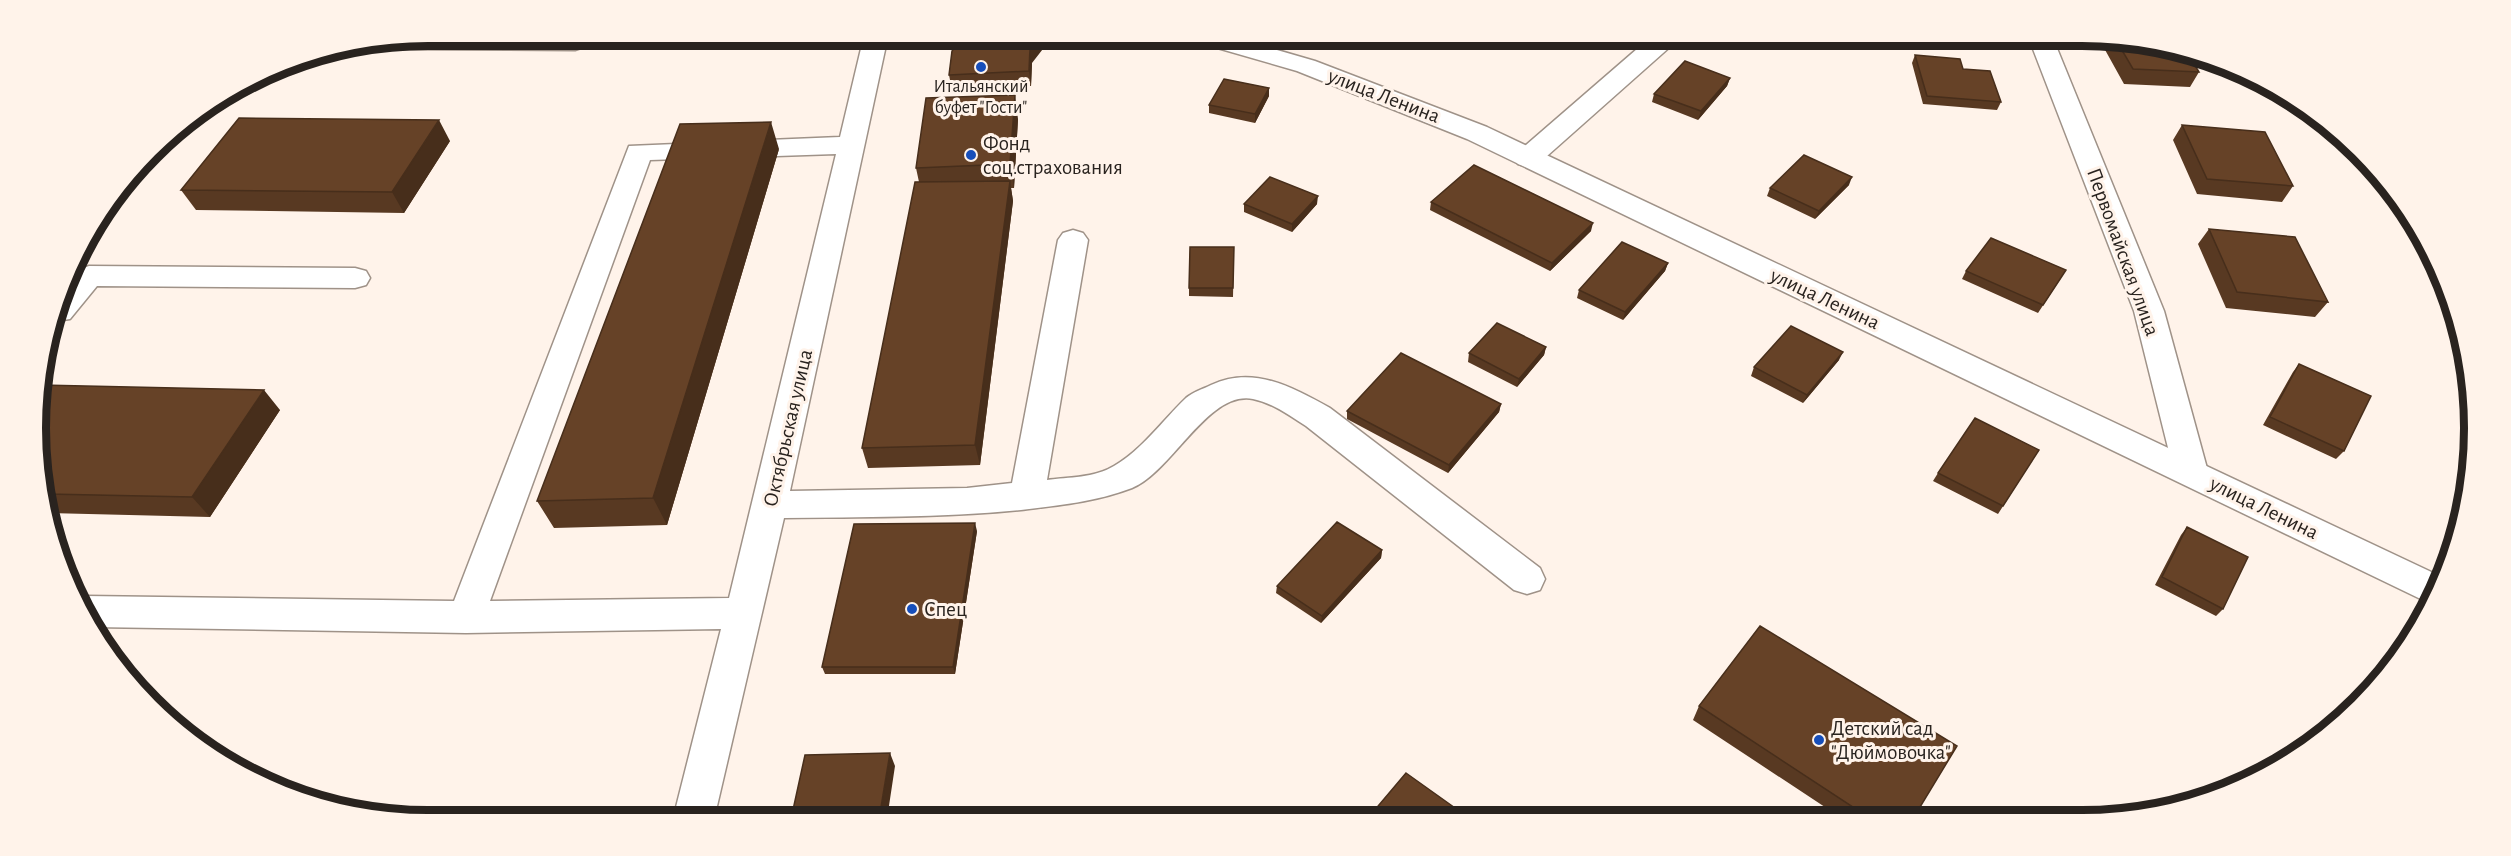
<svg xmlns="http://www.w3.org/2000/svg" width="2511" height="856" font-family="'Alegreya Sans',sans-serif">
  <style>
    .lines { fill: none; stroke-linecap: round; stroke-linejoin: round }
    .minor-casing { stroke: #9f9288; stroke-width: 3 }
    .major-casing { stroke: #9f9288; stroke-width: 3 }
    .minor { fill: #fff; fill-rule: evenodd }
    .major { fill: #fff; fill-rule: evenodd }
    .wall { fill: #583922 }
    .shaded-wall { fill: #472e1b }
    .building { fill: #664227; stroke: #472e1b; stroke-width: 1.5 }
    .poi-dot { fill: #164eba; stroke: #fff3ea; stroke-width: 2 }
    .labels { text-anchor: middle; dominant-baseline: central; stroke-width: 6; stroke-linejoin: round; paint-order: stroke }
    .far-poi-label { font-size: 18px; fill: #29231f; stroke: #fff3ea }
    .street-label { font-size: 21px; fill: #29231f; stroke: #fff3ea }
    .poi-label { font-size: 21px; fill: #29231f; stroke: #fff3ea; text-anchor: start }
    .rim { fill: none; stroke: #29231f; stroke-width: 8 }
  </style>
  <rect width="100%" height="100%" fill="#fff3ea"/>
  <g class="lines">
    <g class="minor-casing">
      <path id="minor" d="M428 36H591L584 47 575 50 403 49 392 43Z
        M864 36H888L790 491 967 488 1012 483 1058 240 1063 233 1073 230 1083 233 1088 240 1047 480C1069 477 1094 478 1114 466 1143 449 1162 421 1186 398 1193 392 1203 389 1211 385 1253 365 1292 387 1330 408L1540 568 1545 579 1540 590 1527 594 1514 590 1306 426C1290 416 1273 403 1253 399 1208 390 1172 472 1132 488 1095 502 1060 505 1021 510 942 518 863 517 784 518L714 819H673L721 629 466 633 93 627 80 598 86 596 454 601 629 146 840 137ZM836 154 729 598 490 601 650 160Z
        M1652 36H1676L1671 46 1538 164 1528 167 1518 164 1514 158 1518 152Z
        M2028 36H2052L2164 311 2208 472 2203 481 2191 485 2179 481 2174 472 2134 311Z
        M89 266 355 268 366 271 370 278 366 285 355 288 97 286 70 319 56 321C63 300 65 273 89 266Z"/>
    </g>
    <g class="major-casing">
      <path id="major" d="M1190 36H1229L1315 61 1487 127 2442 577 2431 604 1467 139 1297 71 1193 41Z"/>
    </g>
    <use href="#minor" class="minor"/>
    <use href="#major" class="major"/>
  </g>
  <path class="wall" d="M2109 39 2184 49 2199 72 2190 87 2124 84 2104 48Z
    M1915 55 1963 69 2001 102 1997 110 1923 104 1912 63Z
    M1032 63 1031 86 952 90 949 75Z
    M1730 78 1727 86 1698 120 1652 102 1654 94Z
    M1269 88V96L1255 123 1209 113V105Z
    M1018 119 1014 188H1011L1013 201 980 465 868 468 862 448 919 182 916 168Z
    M2182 125 2293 186 2282 202 2197 194 2173 140Z
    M450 141 404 213 196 210 181 190Z
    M779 149 667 525 554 528 537 501Z
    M2385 180 2423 233 2409 232 2380 185Z
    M1849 185 1815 219 1767 196 1770 188Z
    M1431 202 1591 231 1550 271 1430 210Z
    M1244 204H1317L1292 232 1244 212Z
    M2209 229 2328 302 2315 317 2226 308 2198 244Z
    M1234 247 1233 297 1189 296V288Z
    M1668 263 1665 271 1623 320 1577 298 1579 290Z
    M1966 271 2061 278 2038 313 1962 279Z
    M1546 347 1544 355 1517 387 1468 362 1469 353Z
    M1839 360 1803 403 1751 376 1754 367Z
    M2299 364 2344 451 2336 459 2263 425 2293 372Z
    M40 385 280 410 210 517 48 513Z
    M1501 404 1499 412 1448 473 1347 419V411Z
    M2039 450 1998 514 1933 481 1938 473Z
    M2187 527 2223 609 2216 616 2155 585 2181 535Z
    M977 531 955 674H825L822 667Z
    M1382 550 1381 558 1321 623 1276 593 1277 586Z
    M1699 706 1914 817H1840L1693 720Z"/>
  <path class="shaded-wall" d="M1039 36H1053L1032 63 1031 86 1029 71 1030 48Z
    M1730 78 1727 86 1698 120 1701 111Z
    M1269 88V96L1255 123V114Z
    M1015 95 1018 119 1014 188 1010 164Z
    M439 120 450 141 404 213 392 192Z
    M771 122 779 149 667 525 653 498Z
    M1852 177 1849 185 1815 219 1819 211Z
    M1010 181 1013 201 980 465 975 445Z
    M1318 196 1317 204 1292 232V224Z
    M1593 223 1591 231 1550 271 1552 263Z
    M1668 263 1665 271 1623 320 1625 312Z
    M1546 347 1544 355 1517 387 1519 379Z
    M1843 352 1839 360 1803 403 1807 395Z
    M264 390 280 410 210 517 192 497Z
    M1501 404 1499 412 1448 473 1449 465Z
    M975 523 977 531 955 674 953 667Z
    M1382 550 1381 558 1321 623 1322 616Z
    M890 753 895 766 887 819H879Z"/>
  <path class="building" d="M964 36H1039L1030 48 1029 71 949 75 952 51Z
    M2116 40 2185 49 2199 72 2133 69Z
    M1915 55 1960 59 1963 69 1990 71 2001 102 1927 96Z
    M1685 61 1730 78 1701 111 1654 94Z
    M1224 79 1269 88 1255 114 1209 105Z
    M1015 95 1010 164 916 168 926 98Z
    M239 118 439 120 392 192 181 190Z
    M771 122 653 498 537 501 680 124Z
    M2182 125 2265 132 2293 186 2207 179Z
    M1804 155 1852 177 1819 211 1770 188Z
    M1474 165 1593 223 1552 263 1431 202Z
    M1270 177 1318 196 1292 224 1244 204Z
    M1010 181 975 445 862 448 915 182Z
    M2209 229 2295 237 2328 302 2237 292Z
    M1991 238 2066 270 2043 305 1966 271Z
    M1622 242 1668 263 1625 312 1579 290Z
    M1190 247H1234L1233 288H1189Z
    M1497 323 1546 347 1519 379 1469 353Z
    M1791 326 1843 352 1807 395 1754 367Z
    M1401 353 1501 404 1449 465 1347 411Z
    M2299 364 2371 396 2344 451 2270 417Z
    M40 385 264 390 192 497 47 494Z
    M1975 418 2039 450 2003 506 1938 473Z
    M1337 522 1382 550 1322 616 1277 586Z
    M975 523 953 667H822L854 524Z
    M2187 527 2248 557 2223 609 2162 577Z
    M1760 626 1957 746 1914 817H1868L1699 706Z
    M890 753 879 819H791L805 755Z
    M1406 773 1469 818H1368Z"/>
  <g class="poi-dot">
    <circle cx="981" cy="67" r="6"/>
    <circle cx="971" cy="155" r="6"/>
    <circle cx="912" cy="609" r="6"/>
    <circle cx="1819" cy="740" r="6"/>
  </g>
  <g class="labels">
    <g class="far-poi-label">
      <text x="981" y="87">Итальянский<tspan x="981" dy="21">буфет "Гости"</tspan></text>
    </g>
    <g class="street-label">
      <text transform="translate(1384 96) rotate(21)">улица Ленина</text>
      <text transform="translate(2123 252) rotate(70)">Первомайская улица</text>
      <text transform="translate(1825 299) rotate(25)">улица Ленина</text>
      <text transform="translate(788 428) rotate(-77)">Октябрьская улица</text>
      <text transform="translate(2264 508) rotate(26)">улица Ленина</text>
    </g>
    <g class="poi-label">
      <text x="983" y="143">Фонд<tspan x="983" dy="24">соц.страхования</tspan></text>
      <text x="924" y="609">Спец</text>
      <text x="1831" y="728">Детский сад<tspan x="1831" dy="24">"Дюймовочка"</tspan></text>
    </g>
  </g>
  <path d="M0 0H2511V856H0ZM428 46H2082A382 382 0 0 1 2464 428V428A382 382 0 0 1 2082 810H428A382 382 0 0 1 46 428V428A382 382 0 0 1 428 46Z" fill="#fff3ea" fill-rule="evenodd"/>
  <path class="rim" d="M428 46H2082A382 382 0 0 1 2464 428V428A382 382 0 0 1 2082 810H428A382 382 0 0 1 46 428V428A382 382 0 0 1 428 46Z"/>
</svg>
